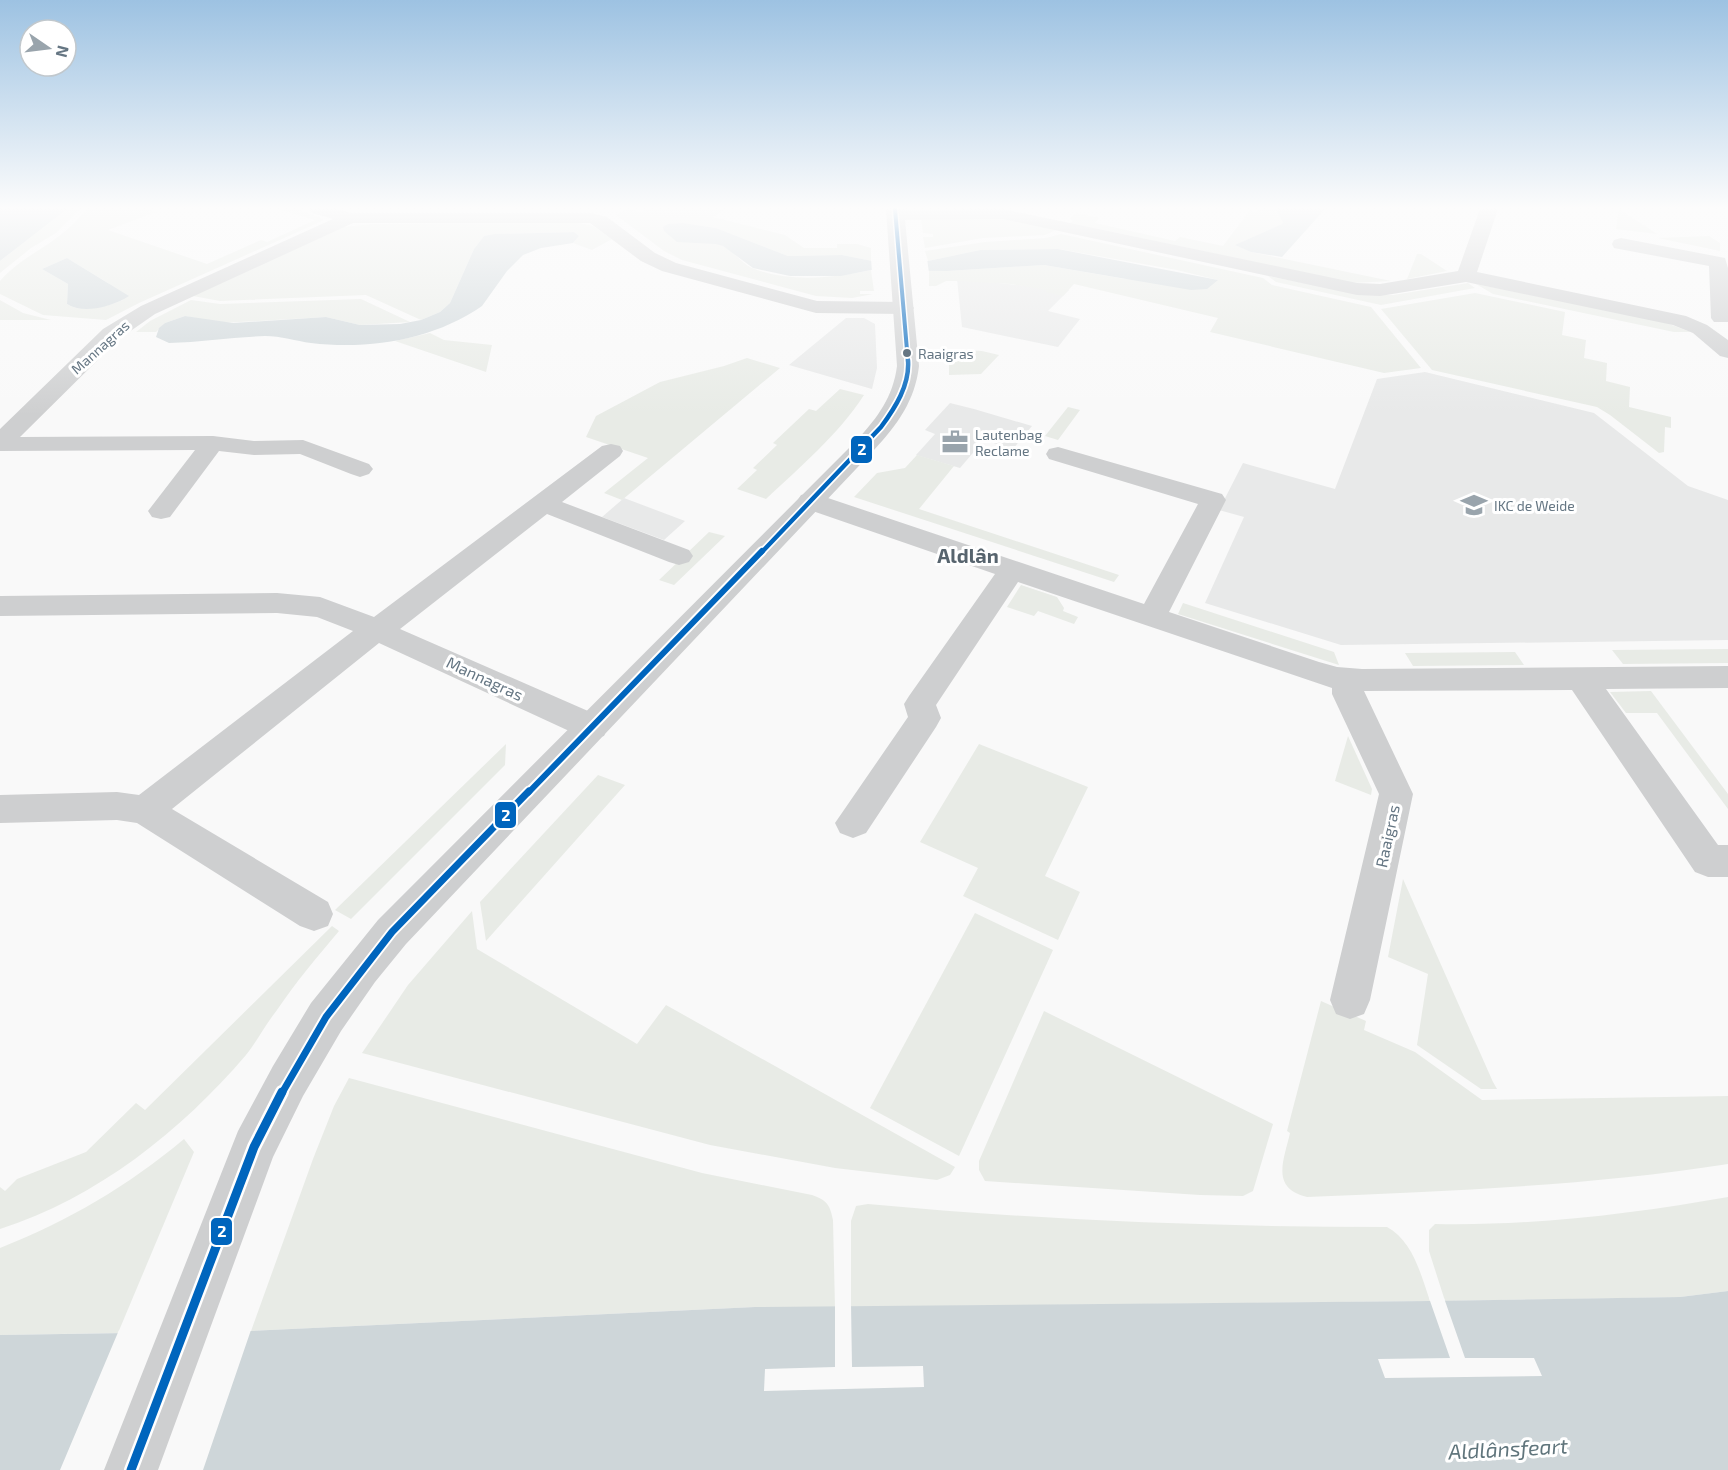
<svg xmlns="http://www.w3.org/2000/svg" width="1728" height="1470" font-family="'Exo 2',sans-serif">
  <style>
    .built { fill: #e8e9e9 }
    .green { fill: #e8ebe6; fill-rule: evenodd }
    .water { fill: #ced6d9 }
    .pier { fill: #f9f9f9 }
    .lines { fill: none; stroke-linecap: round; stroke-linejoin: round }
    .minor { fill: #cecfd0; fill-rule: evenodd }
    .tertiary { fill: #cecfd0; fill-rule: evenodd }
    .bus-1-far4-casing { stroke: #fff; stroke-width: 7 }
    .bus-1-far3-casing { stroke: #fff; stroke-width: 8 }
    .bus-1-far2-casing { stroke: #fff; stroke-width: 10 }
    .bus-1-far1-casing { stroke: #fff; stroke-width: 11 }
    .bus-1-casing { stroke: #fff; stroke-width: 14 }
    .bus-1-far4 { stroke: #0065bd; stroke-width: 4 }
    .bus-1-far3 { stroke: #0065bd; stroke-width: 4.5 }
    .bus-1-far2 { stroke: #0065bd; stroke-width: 6 }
    .bus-1-far1 { stroke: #0065bd; stroke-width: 7 }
    .bus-1 { stroke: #0065bd; stroke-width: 9 }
    .bus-dot { fill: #657683; stroke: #fff; stroke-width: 2 }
    .labels { text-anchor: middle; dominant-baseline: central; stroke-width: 6; stroke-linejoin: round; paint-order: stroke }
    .far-street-label { font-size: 14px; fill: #657683; stroke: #fff }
    .bus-label { font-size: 14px; fill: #657683; stroke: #fff; text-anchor: start }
    .far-poi-label { font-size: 14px; fill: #657683; stroke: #fff; text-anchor: start }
    .street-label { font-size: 16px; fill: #657683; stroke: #fff }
    .quarter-label { font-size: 20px; font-weight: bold; fill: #57646e; stroke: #fff }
    .near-water-label { font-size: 21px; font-style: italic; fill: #60757c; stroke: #fff }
    .line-badge { stroke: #fff; stroke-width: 2 }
    .badge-label { font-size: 16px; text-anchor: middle; font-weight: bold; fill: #fff }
  </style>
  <rect width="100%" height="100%" fill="#f9f9f9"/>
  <path class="built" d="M646 209H717L692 224 636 215Z
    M957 279 1069 290 1048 311 1080 319 1058 347 962 327Z
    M846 318H864L875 324 877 368 872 389 789 365Z
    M1425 372 1594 413 1688 486 1728 500V640L1341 645 1205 603 1244 517 1219 510 1243 463 1335 489 1377 379Z
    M950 403 974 409 1032 426 1013 449 984 440 960 468 916 455 935 434 925 430Z
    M624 498 685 521 664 540 602 517Z"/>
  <path class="green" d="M67 209H80L56 233 31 248 0 273V261Z
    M88 209H148L156 212 108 230 207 264 261 240 267 242 315 220 277 209H297L323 219 322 221 139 303 106 320 43 315 0 294V281C19 259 43 250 64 232 73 225 80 216 88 209ZM67 258 108 283 123 300C108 306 82 314 67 304L68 284 42 269Z
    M627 209 686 221 705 209H726L713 217 785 235 804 248H837V244H857L871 248V261L842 255 788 256 716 228 683 223 668 224 677 242C691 242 710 239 723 246 734 251 741 263 752 268 788 283 835 278 871 270L874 291H860V294H873L852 298 816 296 682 260 664 251 616 215Z
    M1258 209H1275L1284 223 1236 245 1251 252 1391 281 1352 283 1071 223 1073 220 1069 219 1076 213 1099 218 1095 223 1175 241 1180 237 1223 246 1250 210 1256 212Z
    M1619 209 1657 234 1616 229Z
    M921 219H1008L1056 230 1045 235 983 238 925 248 923 237H933V234L923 233Z
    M578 223 593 226 612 239 592 250 573 243 579 236 574 232 494 234 484 236 474 249 450 303 440 312 421 320 366 295 220 301 193 296 343 227 373 224Z
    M1061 234 1263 278 1272 285 1371 307 1421 368 1384 373 1210 332 1218 318 1074 284 1063 296 1046 292V290L1011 284 960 281H946L936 286H929V270L947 271 1044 265 1125 279 1218 280 1177 270 1059 249 980 250 928 261 925 251 985 242 1046 238Z
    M1709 236 1720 243V251L1658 238Z
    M1417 254H1421L1447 271 1407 279Z
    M1268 276 1368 295H1393L1462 284 1468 283 1475 288 1381 305 1276 282Z
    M1476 284 1661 321 1691 332H1674L1493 294Z
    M1475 293 1565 312 1562 335 1586 340 1584 358 1607 363 1606 381 1630 387 1629 407 1671 417V428L1665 427 1664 452 1659 453 1610 415 1597 407 1432 370 1381 309Z
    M361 299 410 322 360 325 326 317 222 323 185 316 165 323 156 332H136L150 321 191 300 220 304Z
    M0 300 23 313 51 320H0Z
    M430 333 444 340 492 345 486 372 395 341Z
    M965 350 982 351 999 355 981 374 949 375V358L959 357V352Z
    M747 358 780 368 622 500 604 493 648 458 586 437 596 416 660 382 724 366Z
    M840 389 864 395C838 435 800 467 766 499L737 489 757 470 753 468 777 445 773 443 809 409 816 411Z
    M1068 407 1080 410 1058 440 1045 436Z
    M917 455 954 466 919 509 1119 575 1114 582 854 497 877 473 905 468Z
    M709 532 725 536 674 585 659 580Z
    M1021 585 1057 597 1064 608 1063 611 1078 617 1074 624 1038 611 1034 616 1007 607Z
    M1183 603 1334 652 1339 665 1178 614Z
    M1728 649V663L1623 664 1612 650Z
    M1515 652 1524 665 1413 666 1405 653Z
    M1651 691 1728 794V809L1657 713H1626L1610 692Z
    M1348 736 1372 789 1371 795 1335 781Z
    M506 744 505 765 351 919 335 910Z
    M979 744 1088 787 1045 876 1080 892 1058 940 963 896 978 868 920 842Z
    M598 775 625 785 486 941 480 902Z
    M1403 879 1493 1082 1497 1089H1481L1417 1045 1428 974 1388 957Z
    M472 911 477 949 637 1044 666 1005 955 1167 950 1175 937 1180 835 1168 710 1145 362 1053 408 985Z
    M975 913 1053 950 959 1156 870 1108Z
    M332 926 339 931C317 957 296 982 277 1010 266 1024 257 1041 246 1055 181 1131 97 1198 0 1229V1187L5 1191 17 1179 86 1152 136 1103 145 1110Z
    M1321 1001 1366 1021 1364 1030 1415 1052 1482 1100 1728 1096V1164C1589 1186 1448 1191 1307 1197 1270 1188 1284 1160 1290 1133L1287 1131Z
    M1044 1011 1273 1124 1253 1191 1243 1196 1200 1195 985 1181 979 1170V1161Z
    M349 1078 702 1173 812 1195C827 1200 830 1205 833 1220L835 1308 755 1307 251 1331 313 1159 334 1106Z
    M184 1139 194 1152 118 1333 0 1335V1248C68 1221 128 1186 184 1139Z
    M1728 1197V1291L1680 1297 1445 1301 1429 1251V1230L1435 1224C1533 1226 1631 1214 1728 1197Z
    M868 1204C1040 1220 1213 1227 1387 1227 1413 1241 1421 1275 1430 1301L851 1307V1221L856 1206Z"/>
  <path class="water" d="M0 209H67L0 261Z
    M1275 209H1325L1282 257 1251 252 1235 245 1282 224 1283 222Z
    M683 223 716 228 788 256 842 255 872 261H928L980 250 1058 249 1218 280 1207 289 1191 290 1044 265 947 271 871 270 841 276H790L753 268 723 246 716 244 677 242 664 231 663 227 668 224Z
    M574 232 579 236 573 243 541 248 523 255 507 271 482 306C433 340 369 350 311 343 296 341 281 336 265 336 233 337 201 342 169 343L156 337 159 328 165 323 185 316 233 323 326 317 360 325 400 324 421 320 440 312 450 303 474 249 484 236 494 234Z
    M67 258 129 296C114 306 83 315 67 304L68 284 42 269Z
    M1728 1291V1470H0V1335L251 1331 755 1307 1430 1301 1680 1297Z"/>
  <path class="pier" d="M871 258H927L929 273H872Z
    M1429 1298H1444L1465 1358H1534L1542 1376 1385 1378 1378 1359 1450 1358Z
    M851 1304 852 1367 923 1366 924 1387 764 1391 765 1369 835 1367V1305Z
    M252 1327 203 1470H60L119 1330Z"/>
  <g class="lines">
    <path class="minor" d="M309 209H337L351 213H591L607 217 655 253 676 263 817 301 904 302 911 304 914 308 911 312 904 314 816 313 662 271 641 261 590 223H353L155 314 119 339 20 437 213 436 254 441 303 440 369 464 373 469 369 474 360 477 351 474 300 454 254 455 219 451 170 517 161 519 152 517 148 511 195 450 0 451V429L103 329 141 306 333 219 312 213Z
      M1003 209 1357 283 1380 284 1458 271 1480 209H1498L1477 272 1686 316 1707 325 1728 340V358L1720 356 1693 333 1673 325 1466 282 1380 296 1357 295 1003 219 895 220 889 219 886 215 889 211 895 210Z
      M1621 238 1725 258 1728 268V322H1714L1711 318 1709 266 1614 248 1612 244 1614 240Z
      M611 444 620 446 623 451 620 456 562 502 689 550 693 556 689 562 679 565 669 562 547 514 400 629 604 718 608 727 604 736 592 739 580 736 379 643 172 809 328 902 333 914 328 926 314 931 300 926 137 823 117 820 0 823V795L117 792 139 795 353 631 317 617 277 613 0 616V596L277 593 320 597 374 617 602 446Z
      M1058 447 1222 494 1226 500 1169 612 1319 662 1337 667 1362 669 1728 666V688L1606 689 1718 845H1728V877H1708L1695 872 1572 690 1364 691 1413 794 1370 1000 1364 1014 1350 1019 1336 1014 1330 1000 1379 794 1332 694V688L1018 582 936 705 941 718 936 727 866 833 853 838 840 833 835 823 908 717 904 704 909 696 995 574 801 507 797 501 801 495 810 493 819 495 1144 604 1198 504 1049 459 1046 454 1049 449Z"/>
    <path class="tertiary" d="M886 209H904L919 366C915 401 897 425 874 450L406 944 375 982 341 1031 303 1096 273 1157 158 1470H104L238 1131 273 1066 311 1003 378 920 857 440C878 417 893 397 897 366Z"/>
    <g class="bus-1-far4-casing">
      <path id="bus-1-far4" d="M895 209 908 362"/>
    </g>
    <g class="bus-1-far3-casing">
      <path id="bus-1-far3" d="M761 553 881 427C895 408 910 385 908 360"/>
    </g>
    <g class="bus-1-far2-casing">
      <path id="bus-1-far2" d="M528 793 762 551"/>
    </g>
    <g class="bus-1-far1-casing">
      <path id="bus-1-far1" d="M282 1093 326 1017 392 932 529 791"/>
    </g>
    <g class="bus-1-casing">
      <path id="bus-1" d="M131 1470 254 1147 282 1092"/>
    </g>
    <use href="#bus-1-far4" class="bus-1-far4"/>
    <use href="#bus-1-far3" class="bus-1-far3"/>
    <use href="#bus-1-far2" class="bus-1-far2"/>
    <use href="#bus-1-far1" class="bus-1-far1"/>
    <use href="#bus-1" class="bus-1"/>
  </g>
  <linearGradient id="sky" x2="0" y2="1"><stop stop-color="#9dc2e2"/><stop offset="0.5" stop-color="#fcfcfc"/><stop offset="1" stop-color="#fcfcfc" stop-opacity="0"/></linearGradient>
  <rect width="1728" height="415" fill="url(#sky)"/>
  <defs>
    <g id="office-bare" transform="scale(2.07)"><path d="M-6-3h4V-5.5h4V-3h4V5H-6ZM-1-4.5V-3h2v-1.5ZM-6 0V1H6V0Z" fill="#99a4ac" stroke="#fff" stroke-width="2.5" paint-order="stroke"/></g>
    <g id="school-bare" transform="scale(2.07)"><path d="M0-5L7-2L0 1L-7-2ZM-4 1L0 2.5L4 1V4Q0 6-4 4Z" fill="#99a4ac" stroke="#fff" stroke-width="2.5" paint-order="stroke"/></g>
  </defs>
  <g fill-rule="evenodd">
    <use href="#office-bare" x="955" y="442"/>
    <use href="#school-bare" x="1474" y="505"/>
  </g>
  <circle class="bus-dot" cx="907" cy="353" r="5"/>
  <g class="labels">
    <g class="far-street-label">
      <text transform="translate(100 347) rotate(-42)">Mannagras</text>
    </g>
    <g class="bus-label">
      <text x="918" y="353">Raaigras</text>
    </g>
    <g class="far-poi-label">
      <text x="975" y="434">Lautenbag<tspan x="975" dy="16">Reclame</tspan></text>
      <text x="1494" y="505">IKC de Weide</text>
    </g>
    <g class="street-label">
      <text transform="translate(485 678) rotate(25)">Mannagras</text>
      <text transform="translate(1387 836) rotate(-78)">Raaigras</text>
    </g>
    <g class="quarter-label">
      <text x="968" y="555">Aldlân</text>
    </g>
    <g class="near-water-label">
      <text transform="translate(1508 1448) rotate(-3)">Aldlânsfeart</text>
    </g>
  </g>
  <g class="line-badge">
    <rect x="850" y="435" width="23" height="29" rx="6" fill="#0065bd"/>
    <rect x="494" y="801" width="23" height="28" rx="6" fill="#0065bd"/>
    <rect x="210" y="1217" width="23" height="29" rx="6" fill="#0065bd"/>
  </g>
  <g class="badge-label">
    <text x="862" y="455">2</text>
    <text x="506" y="821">2</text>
    <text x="222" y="1237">2</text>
  </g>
  <g transform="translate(48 48) rotate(104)"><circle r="28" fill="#ffffff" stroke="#c1c8cd" stroke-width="1.5"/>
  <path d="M0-4.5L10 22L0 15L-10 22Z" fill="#99a4ac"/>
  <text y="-9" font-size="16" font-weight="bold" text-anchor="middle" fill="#657683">N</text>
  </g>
</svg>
